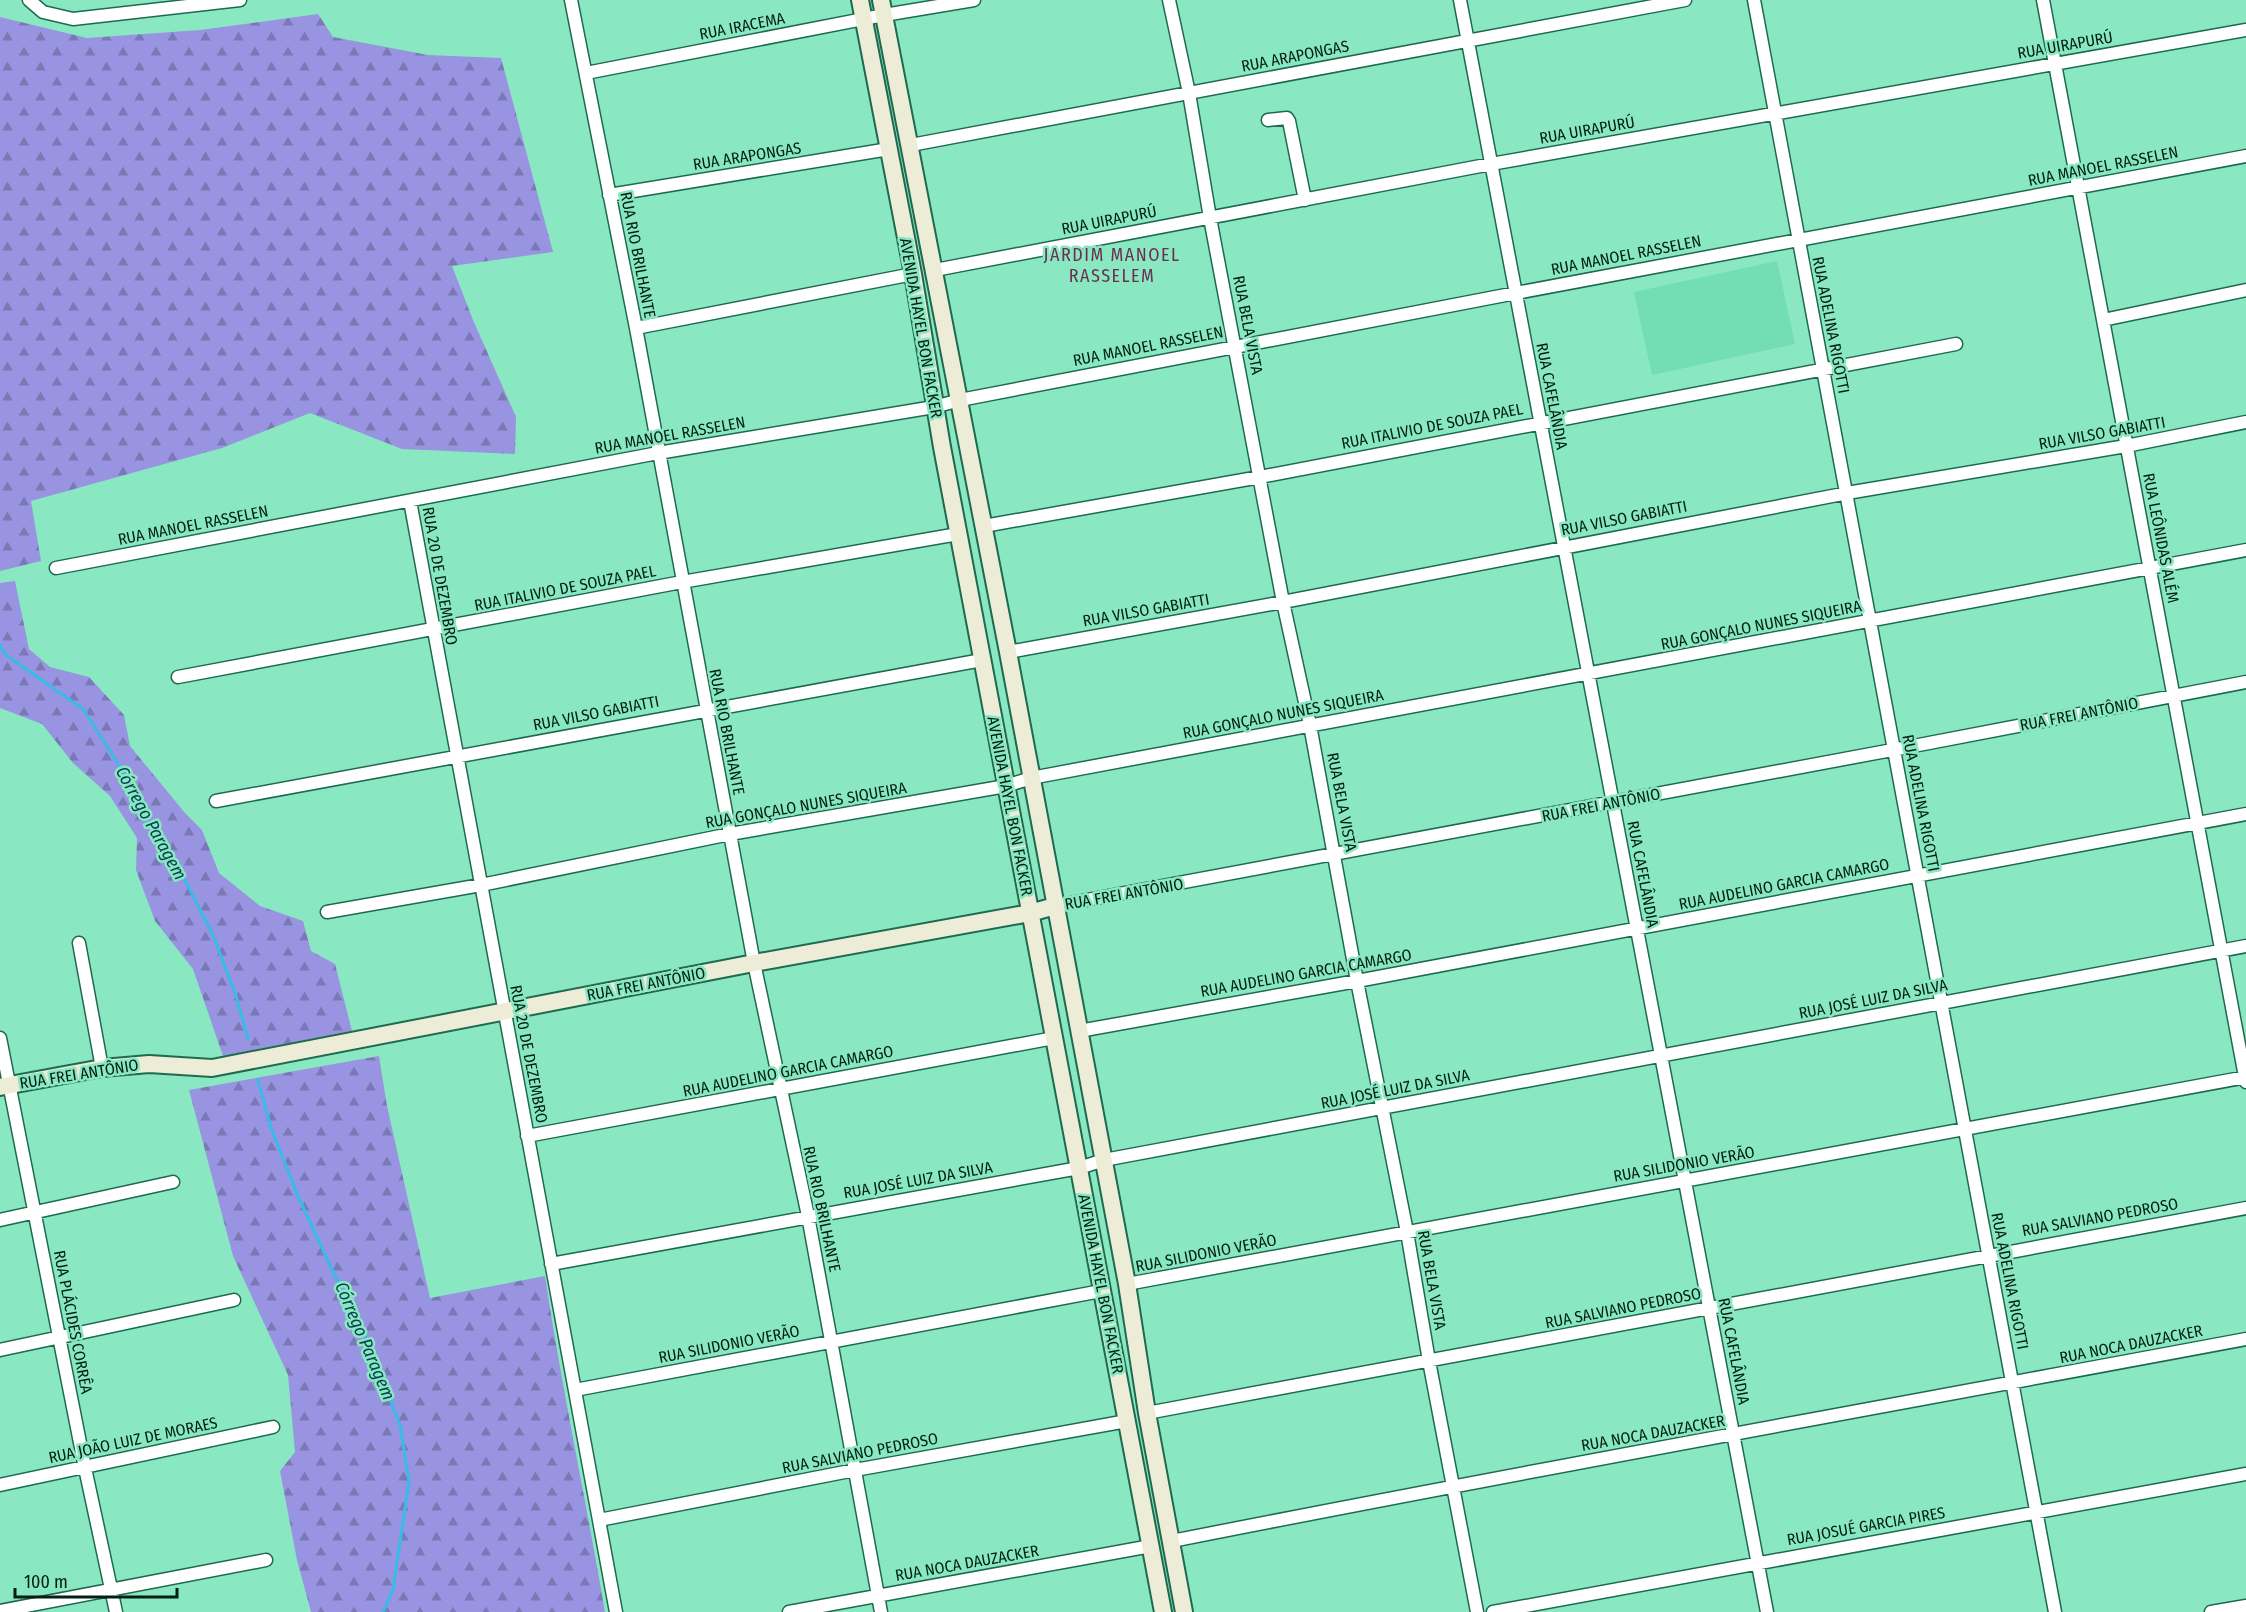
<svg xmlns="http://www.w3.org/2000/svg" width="2246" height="1612" font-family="'Fira Sans Condensed',sans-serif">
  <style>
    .built { fill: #73ddb3 }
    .forest { fill: url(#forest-firs) }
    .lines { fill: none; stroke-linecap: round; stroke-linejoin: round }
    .stream { stroke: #39bbe8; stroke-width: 3 }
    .street-casing { stroke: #1e6a50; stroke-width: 15 }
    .secondary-casing { stroke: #1e6a50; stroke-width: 20 }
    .street { stroke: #fff; stroke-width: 12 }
    .secondary { stroke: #edecd6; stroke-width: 16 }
    .labels { text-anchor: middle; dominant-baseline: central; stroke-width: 5; stroke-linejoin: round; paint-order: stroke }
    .street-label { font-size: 16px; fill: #011f15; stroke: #89e8c1 }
    .neighbourhood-label { font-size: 18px; letter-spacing: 1.5px; fill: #6c2e53; stroke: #89e8c1 }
    .water-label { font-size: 18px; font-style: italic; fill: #053f51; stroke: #89e8c1 }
  </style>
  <defs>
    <pattern id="forest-firs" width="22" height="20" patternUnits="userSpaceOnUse" patternTransform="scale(1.5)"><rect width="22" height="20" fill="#9894e1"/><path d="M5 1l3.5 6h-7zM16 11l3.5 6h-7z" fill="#7a78b5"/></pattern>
  </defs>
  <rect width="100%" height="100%" fill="#89e8c1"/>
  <path class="built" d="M1777 261 1795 344 1652 375 1634 292Z"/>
  <path class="forest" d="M318 14 333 37 428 55 501 58 553 252 452 266 473 320 516 417 515 454 402 449 310 413 222 448 31 501 41 561 0 571V17L87 38 200 30Z
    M15 581 29 649 50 667 89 677 124 715 130 746 185 813 202 830 219 873 260 906 303 921 311 951 335 964 352 1031 223 1056 193 969 155 921 136 870 137 838 110 796 73 763 42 724 0 708V583Z
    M379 1056 387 1106 430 1298 545 1276C562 1389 586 1500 605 1612H311L297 1560 280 1471 295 1452 288 1375 233 1256 189 1090Z"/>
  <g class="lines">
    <path class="stream" d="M0 645 6 655 83 709 126 776 157 837 186 882 213 935 236 996 248 1039
      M258 1080 271 1128 298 1196 333 1272 363 1330 400 1425 409 1482 393 1589 383 1612"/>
    <g class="street-casing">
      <path id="street" d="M29 0 43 12 73 19 240 0
        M571 0 636 328 754 963 808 1216 881 1612
        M1169 0 1189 93 1210 218 1283 602 1310 725 1357 981 1407 1232 1429 1361 1477 1612
        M1460 0 1767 1612
        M1754 0 2055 1612
        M2043 0 2246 1082
        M586 73 884 15 974 0
        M1268 120 1287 118 1289 121 1305 200
        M911 145 1685 0
        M609 195 889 149
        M935 270 1491 164 2246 30
        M2103 320 2246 290
        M636 328 913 274
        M410 501 616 1612
        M984 526 1260 477 1956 344
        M56 568 658 453 934 407 960 400 1516 293 2246 156
        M1008 652 1283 602 1853 492 2126 446 2246 422
        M178 677 682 582 958 534
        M216 801 982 660
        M1055 906 1903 748 2246 682
        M327 912 481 885 730 834 1006 786 1031 778 2246 550
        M79 943 102 1068
        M1079 1031 1357 981 2246 814
        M0 1038 85 1468 116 1612
        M527 1136 1054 1038
        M0 1220 173 1182
        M551 1264 1079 1168 1104 1160 2246 946
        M1127 1284 2246 1077
        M0 1350 234 1300
        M575 1390 1101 1291
        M1147 1413 2246 1208
        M0 1485 273 1427
        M599 1520 855 1470 1127 1421
        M1172 1541C1529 1470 1888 1406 2246 1339
        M0 1611 266 1560
        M789 1612 1151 1546
        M1493 1612 2246 1474
        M2211 1612 2246 1606"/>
    </g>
    <g class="secondary-casing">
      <path id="secondary" d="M860 0 913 274 942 447 1163 1612
        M881 0 1008 652 1127 1284 1147 1413 1184 1612
        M0 1087 102 1068 149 1064 212 1068 754 963 1030 913 1055 906"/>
    </g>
    <use href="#street" class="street"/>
    <use href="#secondary" class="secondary"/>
  </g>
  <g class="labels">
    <g class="street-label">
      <text transform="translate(742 26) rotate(-11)">RUA IRACEMA</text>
      <text transform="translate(2065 45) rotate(-10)">RUA UIRAPURÚ</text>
      <text transform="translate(1295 56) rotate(-11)">RUA ARAPONGAS</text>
      <text transform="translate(1587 130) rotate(-10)">RUA UIRAPURÚ</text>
      <text transform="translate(747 156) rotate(-9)">RUA ARAPONGAS</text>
      <text transform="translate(2103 166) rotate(-11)">RUA MANOEL RASSELEN</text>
      <text transform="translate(1109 220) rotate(-11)">RUA UIRAPURÚ</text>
      <text transform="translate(638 255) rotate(79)">RUA RIO BRILHANTE</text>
      <text transform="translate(1626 255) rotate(-11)">RUA MANOEL RASSELEN</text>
      <text transform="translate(1248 325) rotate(79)">RUA BELA VISTA</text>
      <text transform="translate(1831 325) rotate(79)">RUA ADELINA RIGOTTI</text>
      <text transform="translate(921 328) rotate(80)">AVENIDA HAYEL BON FACKER</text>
      <text transform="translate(1148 346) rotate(-11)">RUA MANOEL RASSELEN</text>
      <text transform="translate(1552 396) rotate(79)">RUA CAFELÂNDIA</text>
      <text transform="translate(1432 426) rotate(-11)">RUA ITALIVIO DE SOUZA PAEL</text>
      <text transform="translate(2102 433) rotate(-10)">RUA VILSO GABIATTI</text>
      <text transform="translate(670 435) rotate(-10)">RUA MANOEL RASSELEN</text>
      <text transform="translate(1624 518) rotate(-11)">RUA VILSO GABIATTI</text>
      <text transform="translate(193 525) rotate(-11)">RUA MANOEL RASSELEN</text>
      <text transform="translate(2161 538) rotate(79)">RUA LEÔNIDAS ALÉM</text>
      <text transform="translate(440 576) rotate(80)">RUA 20 DE DEZEMBRO</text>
      <text transform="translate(565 588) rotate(-11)">RUA ITALIVIO DE SOUZA PAEL</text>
      <text transform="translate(1146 610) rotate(-10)">RUA VILSO GABIATTI</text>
      <text transform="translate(1761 625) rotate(-11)">RUA GONÇALO NUNES SIQUEIRA</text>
      <text transform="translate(596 713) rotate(-11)">RUA VILSO GABIATTI</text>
      <text transform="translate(1283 714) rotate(-11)">RUA GONÇALO NUNES SIQUEIRA</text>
      <text transform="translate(2079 714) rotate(-11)">RUA FREI ANTÔNIO</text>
      <text transform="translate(727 732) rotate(79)">RUA RIO BRILHANTE</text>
      <text transform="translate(1342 802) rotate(79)">RUA BELA VISTA</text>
      <text transform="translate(1921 803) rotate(79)">RUA ADELINA RIGOTTI</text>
      <text transform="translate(806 805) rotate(-10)">RUA GONÇALO NUNES SIQUEIRA</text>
      <text transform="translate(1601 805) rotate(-11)">RUA FREI ANTÔNIO</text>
      <text transform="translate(1010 806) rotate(79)">AVENIDA HAYEL BON FACKER</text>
      <text transform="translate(1643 874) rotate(79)">RUA CAFELÂNDIA</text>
      <text transform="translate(1784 884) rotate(-11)">RUA AUDELINO GARCIA CAMARGO</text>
      <text transform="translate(1124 894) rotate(-10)">RUA FREI ANTÔNIO</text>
      <text transform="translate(1306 973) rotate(-10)">RUA AUDELINO GARCIA CAMARGO</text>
      <text transform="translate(646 984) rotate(-11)">RUA FREI ANTÔNIO</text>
      <text transform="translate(1873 999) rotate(-11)">RUA JOSÉ LUIZ DA SILVA</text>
      <text transform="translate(529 1054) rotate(79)">RUA 20 DE DEZEMBRO</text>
      <text transform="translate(788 1071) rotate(-11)">RUA AUDELINO GARCIA CAMARGO</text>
      <text transform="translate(79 1074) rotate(-9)">RUA FREI ANTÔNIO</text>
      <text transform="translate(1395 1089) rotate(-11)">RUA JOSÉ LUIZ DA SILVA</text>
      <text transform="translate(1684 1164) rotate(-10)">RUA SILIDONIO VERÃO</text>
      <text transform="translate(918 1180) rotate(-10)">RUA JOSÉ LUIZ DA SILVA</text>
      <text transform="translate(822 1209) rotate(78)">RUA RIO BRILHANTE</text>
      <text transform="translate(2100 1217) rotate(-10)">RUA SALVIANO PEDROSO</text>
      <text transform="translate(1206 1253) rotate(-11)">RUA SILIDONIO VERÃO</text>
      <text transform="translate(1432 1280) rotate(80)">RUA BELA VISTA</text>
      <text transform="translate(2010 1281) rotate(79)">RUA ADELINA RIGOTTI</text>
      <text transform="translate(1101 1284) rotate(79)">AVENIDA HAYEL BON FACKER</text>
      <text transform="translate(1623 1308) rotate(-11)">RUA SALVIANO PEDROSO</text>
      <text transform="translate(73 1322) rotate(79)">RUA PLÁCIDES CORRÊA</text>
      <text transform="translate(729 1344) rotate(-11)">RUA SILIDONIO VERÃO</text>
      <text transform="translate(2131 1344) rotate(-11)">RUA NOCA DAUZACKER</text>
      <text transform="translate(1734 1351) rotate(79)">RUA CAFELÂNDIA</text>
      <text transform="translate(1653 1433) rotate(-10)">RUA NOCA DAUZACKER</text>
      <text transform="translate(133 1440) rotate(-12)">RUA JOÃO LUIZ DE MORAES</text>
      <text transform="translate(860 1453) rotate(-11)">RUA SALVIANO PEDROSO</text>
      <text transform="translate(1866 1526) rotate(-10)">RUA JOSUÉ GARCIA PIRES</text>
      <text transform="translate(967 1563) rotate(-10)">RUA NOCA DAUZACKER</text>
    </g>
    <g class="neighbourhood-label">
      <text x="1112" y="255">JARDIM MANOEL<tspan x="1112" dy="21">RASSELEM</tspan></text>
    </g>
    <g class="water-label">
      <text transform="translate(151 823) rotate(61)">Córrego Paragem</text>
      <text transform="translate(365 1341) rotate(67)">Córrego Paragem</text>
    </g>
  </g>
  <path d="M15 1588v9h162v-9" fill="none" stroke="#011f15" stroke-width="3"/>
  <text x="24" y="1588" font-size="18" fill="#011f15" stroke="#89e8c1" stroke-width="4.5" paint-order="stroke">100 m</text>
</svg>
